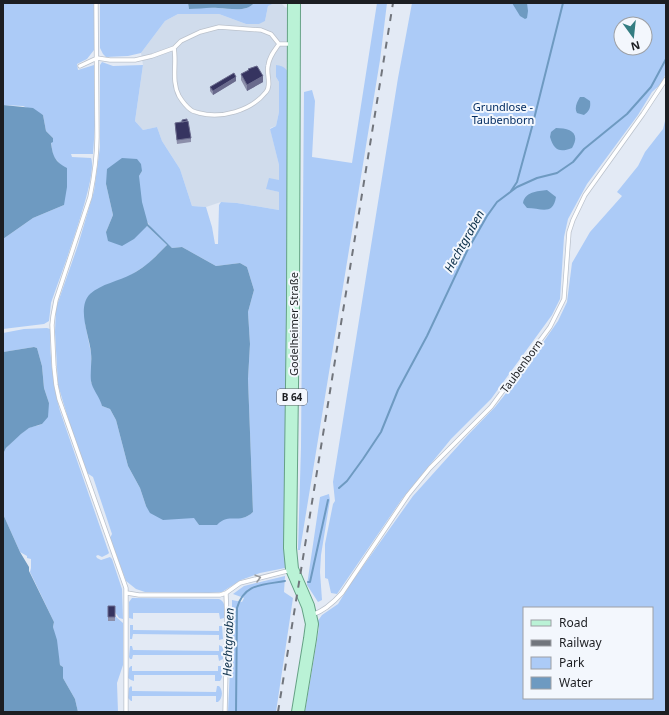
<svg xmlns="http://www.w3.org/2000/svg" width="669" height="715" font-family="'Noto Sans',sans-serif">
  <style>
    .built { fill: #d0dcec }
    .green { fill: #accbf7; fill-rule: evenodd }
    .water { fill: #6e9ac1 }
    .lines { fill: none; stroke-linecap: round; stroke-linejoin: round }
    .stream { stroke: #6e9ac1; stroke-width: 2 }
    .lane-casing { stroke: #bbc2cc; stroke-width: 5 }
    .primary-casing { stroke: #65a285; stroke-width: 14 }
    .lane { stroke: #fff; stroke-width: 3.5 }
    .primary { stroke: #baf2d6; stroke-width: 12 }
    .rail { stroke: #71757c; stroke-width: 2; stroke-dasharray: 7 7; stroke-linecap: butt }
    .wall { fill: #8c8faa }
    .shaded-wall { fill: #6a6b8d }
    .building { fill: #363460; stroke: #6a6b8d }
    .oneway { stroke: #999a9c }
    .labels { text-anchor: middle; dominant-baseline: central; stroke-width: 4; stroke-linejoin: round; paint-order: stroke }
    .shield { fill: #f3f7fd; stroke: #5c5f64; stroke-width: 1 }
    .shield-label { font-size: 10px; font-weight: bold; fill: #1c1e22 }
    .park-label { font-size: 11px; fill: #032d63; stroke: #f3f7fd }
    .street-label { font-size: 11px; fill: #1c1e22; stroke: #f3f7fd }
    .water-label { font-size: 12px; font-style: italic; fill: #0b2f49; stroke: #f3f7fd }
  </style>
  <rect width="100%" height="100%" fill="#e3eaf5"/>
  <path class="built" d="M275 3 282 4 286 8 290 3V77H276L279 82V112L276 126 270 128 279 165V180L267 189 279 192V210L237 203 221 202 206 207 192 206 180 169 162 141 157 127 143 130 135 121 143 65 141 53 165 21 178 14H219L246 24 265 21 268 6Z"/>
  <path class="green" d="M3 3H94V50L87 59 77 64 78 70 94 65 95 125 93 154H71L72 157 91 158C99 176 59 279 51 303L49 321 44 324 3 329V239L33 218 64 205 60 164 53 156 51 142 53 138 46 131 43 115 23 106 3 105Z
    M100 3H188L189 9C199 8 208 7 218 8 229 8 246 13 254 3H275L268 6 265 21 259 24H246L219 14H178L165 21 141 53 128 56 106 57 103 54 100 48Z
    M377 3H387L380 60 300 550H298L301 447 304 92 312 90 315 101 312 157 352 163Z
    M412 3H666V73L661 84 652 92 638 115 587 184 568 219 564 237 560 299 552 315 491 399 451 439 402 499 337 594 331 593 328 579 325 578V544L333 504 335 501 333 482 398 78ZM621 24H645V48H621Z
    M102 62 113 66 143 65 135 121 143 130 157 127 162 141 180 169 192 206 206 207 212 227 215 244H218L219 205 221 202 237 203 279 210V192L266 189 269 178 279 180V165L270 129 276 126 279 112V82L276 77V65C285 66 287 69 290 77L286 567 285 568 260 573 241 580 222 592 209 593 145 592 136 589 126 581 110 538 112 534 93 477 87 473 71 428 58 385 55 332 56 308 78 245 94 191 100 147V65ZM142 171C142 171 139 176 139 176 137 185 143 215 148 223 153 232 164 241 172 248L182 247 216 266 240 263 247 267 254 290 248 312 250 344 248 379 253 512C242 521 240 517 228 518 219 519 208 523 199 525L195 518H189L146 506 140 488 128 466 116 420 110 409 102 406 101 400 91 382V353L85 323 131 275 148 264 167 245 147 226 106 232 113 215 106 184Z
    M666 117V712H305L319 628 317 622 322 615 338 604 351 583 413 496 467 436 495 407 519 377 558 321 567 302 572 263 590 232 622 196 617 192 638 166 645 152 663 129ZM524 608H652V698H524Z
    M47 328 50 329V332C50 359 53 385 60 411L109 553 108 554 102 557 98 555 96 556 97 558 101 560 110 557 112 559 122 589 123 619 119 618 115 612V616L123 623V665L117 683 118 712H78L75 699 63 678V667L60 665 53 627 54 622 30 572 31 568V559L27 558V556L20 552 3 514 4 452C6 447 24 430 29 428 33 426 38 426 42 424L49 403 44 388 42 366 37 348 34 347 3 352V333L24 329Z
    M329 494 330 500 321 555 320 572 322 600 318 602 307 585 320 497Z
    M285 576 284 592 293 598 276 712H228L232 625V600L242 602 244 598 233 594 244 586Z
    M132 598 219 599C227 602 224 611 224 618L220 619 219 613H133V619L129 618V602Z
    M130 625H133V630L219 631V626H222L223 639 219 640V635L133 634 132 639H130Z
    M219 645 223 647V659L219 661 218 655H133L132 659H130L129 657 130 646H132L133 650 219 651Z
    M131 666H132V671H218V666H221C223 670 223 678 220 681H215V675H134V681L131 680 128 678 129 668Z
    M131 686 132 687V691L216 692 217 686H219C223 690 223 698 218 702H216V696H132V701H131L128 698 129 688Z"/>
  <path class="water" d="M188 3H254C246 13 229 8 218 8 208 7 199 9 189 9Z
    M512 3H527L528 11 527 18 525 19 520 16Z
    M580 97H584L590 101C591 108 589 111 584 115L577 113C574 108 577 102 580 97Z
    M3 105 33 108 43 115 46 131 53 138V142L51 143C53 156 54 161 67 168V187L64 205 33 218 3 239Z
    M556 128C570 128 581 133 572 148 559 153 554 150 550 137L551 132Z
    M122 158 137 159 141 164 142 171 139 176 142 202 148 224 172 248 182 247 216 266 240 263 247 267 254 290 248 312 250 344 248 379 253 512C239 525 229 512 217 525H199L194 518 163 520 150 513 146 506 140 488 128 466 116 420 110 409 102 406C100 397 92 389 91 381 90 372 92 362 91 353 90 337 76 308 90 294 101 284 119 281 132 274 146 267 156 256 167 245L147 226 134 239 122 246 108 241 106 232 113 215 106 184 107 169Z
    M547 190 556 197C553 216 541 208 527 208L523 203C525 192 537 191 547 190Z
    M34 347 37 348 42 366 44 388 49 403 48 417 42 424 29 428 21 434 6 448 3 454V352Z
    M3 514 20 552 29 567V571L54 622 53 627 57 640 60 665 63 667V678L75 699 78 712H3Z"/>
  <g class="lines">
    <path class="stream" d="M511 191 517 182 532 127 563 3
      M339 488 347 481 363 459 381 432 398 390 427 336 467 251 487 216 497 202 517 187 537 178 557 173 573 162 584 149 627 114 651 87 666 59
      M308 582H310L328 500
      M236 712 237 608C244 583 263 585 285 581"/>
    <g class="lane-casing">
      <path id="lane" d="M96 3 97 137C97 157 94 177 90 197L56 300 53 316 52 325 54 367 56 385 59 399 126 588V712
        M279 44H291
        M174 48C177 63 171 81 179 96 182 101 187 107 191 110 193 112 197 112 199 113 221 119 251 111 266 92 272 85 266 74 268 66 269 57 274 51 279 44
        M80 66 97 58 110 60H135L152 56 174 48 181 41 200 32 219 27 261 30 271 34 279 44
        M127 593 139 595H220L226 593 240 583 291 570
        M312 615C324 611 333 603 342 593L408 495 430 468 491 407 550 327 564 299 569 232 573 220 585 195 643 114 666 79
        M225 712 227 622 226 593"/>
    </g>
    <g class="primary-casing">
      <path id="primary" d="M294 3 293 304 290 548 292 569 308 606 312 624 310 639 298 712"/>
    </g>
    <use href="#lane" class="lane"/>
    <use href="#primary" class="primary"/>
    <path class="rail" d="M278 712 393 3"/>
  </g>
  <path class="wall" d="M248 69 263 82 247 91 241 80V74L248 70Z
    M236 81 213 95 210 91V87Z
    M182 120 191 138V142L177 144 175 127V123L182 122Z
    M108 606H115V621H108Z"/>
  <path class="shaded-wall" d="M263 76V82L247 91V85Z
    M236 77V81L213 95V91Z"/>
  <path class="building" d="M257 66 263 76 247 85 241 74 249 70 248 69Z
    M234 73 236 77 213 91 210 87Z
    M187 119V121L182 122V120Z
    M188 121 191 138 177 140 175 123Z
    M108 606H115V617H108Z"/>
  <defs><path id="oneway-chevron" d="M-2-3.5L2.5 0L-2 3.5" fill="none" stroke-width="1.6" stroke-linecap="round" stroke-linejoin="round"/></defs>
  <use class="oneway" href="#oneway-chevron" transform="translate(258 578) rotate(-15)"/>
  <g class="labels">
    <rect class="shield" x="277" y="389" width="30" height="16" rx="3"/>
    <g class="shield-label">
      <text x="292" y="397">B 64</text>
    </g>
    <g class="park-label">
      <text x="503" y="106">Grundlose -<tspan x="503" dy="13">Taubenborn</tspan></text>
    </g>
    <g class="street-label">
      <text transform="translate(293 324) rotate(-90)">Godelheimer Straße</text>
      <text transform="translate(521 366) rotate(-54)">Taubenborn</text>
    </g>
    <g class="water-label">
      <text transform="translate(464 241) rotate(-61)">Hechtgraben</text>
      <text transform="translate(228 642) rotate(-88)">Hechtgraben</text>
    </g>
  </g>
  <rect width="669" height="715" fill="none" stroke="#1c1e22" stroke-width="8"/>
  <rect x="523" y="607" width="130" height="92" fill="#f3f7fd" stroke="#9da0a5"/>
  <rect x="531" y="620" width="20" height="6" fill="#baf2d6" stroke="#9da0a5"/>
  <text x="559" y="627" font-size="12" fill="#1c1e22">Road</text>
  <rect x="531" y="640" width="20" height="6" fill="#71757c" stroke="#9da0a5"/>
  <text x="559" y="647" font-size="12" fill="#1c1e22">Railway</text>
  <rect x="531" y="657" width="20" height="12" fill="#accbf7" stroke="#9da0a5"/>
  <text x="559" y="667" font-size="12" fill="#1c1e22">Park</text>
  <rect x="531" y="677" width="20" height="12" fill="#6e9ac1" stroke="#9da0a5"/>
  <text x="559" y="687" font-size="12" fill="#1c1e22">Water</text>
  <g transform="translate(633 36) rotate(165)"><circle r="19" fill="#f3f7fd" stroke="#9da0a5"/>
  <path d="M0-3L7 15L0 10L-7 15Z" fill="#347d82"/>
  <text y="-6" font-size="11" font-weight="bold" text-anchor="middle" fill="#1c1e22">N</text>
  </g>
</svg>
